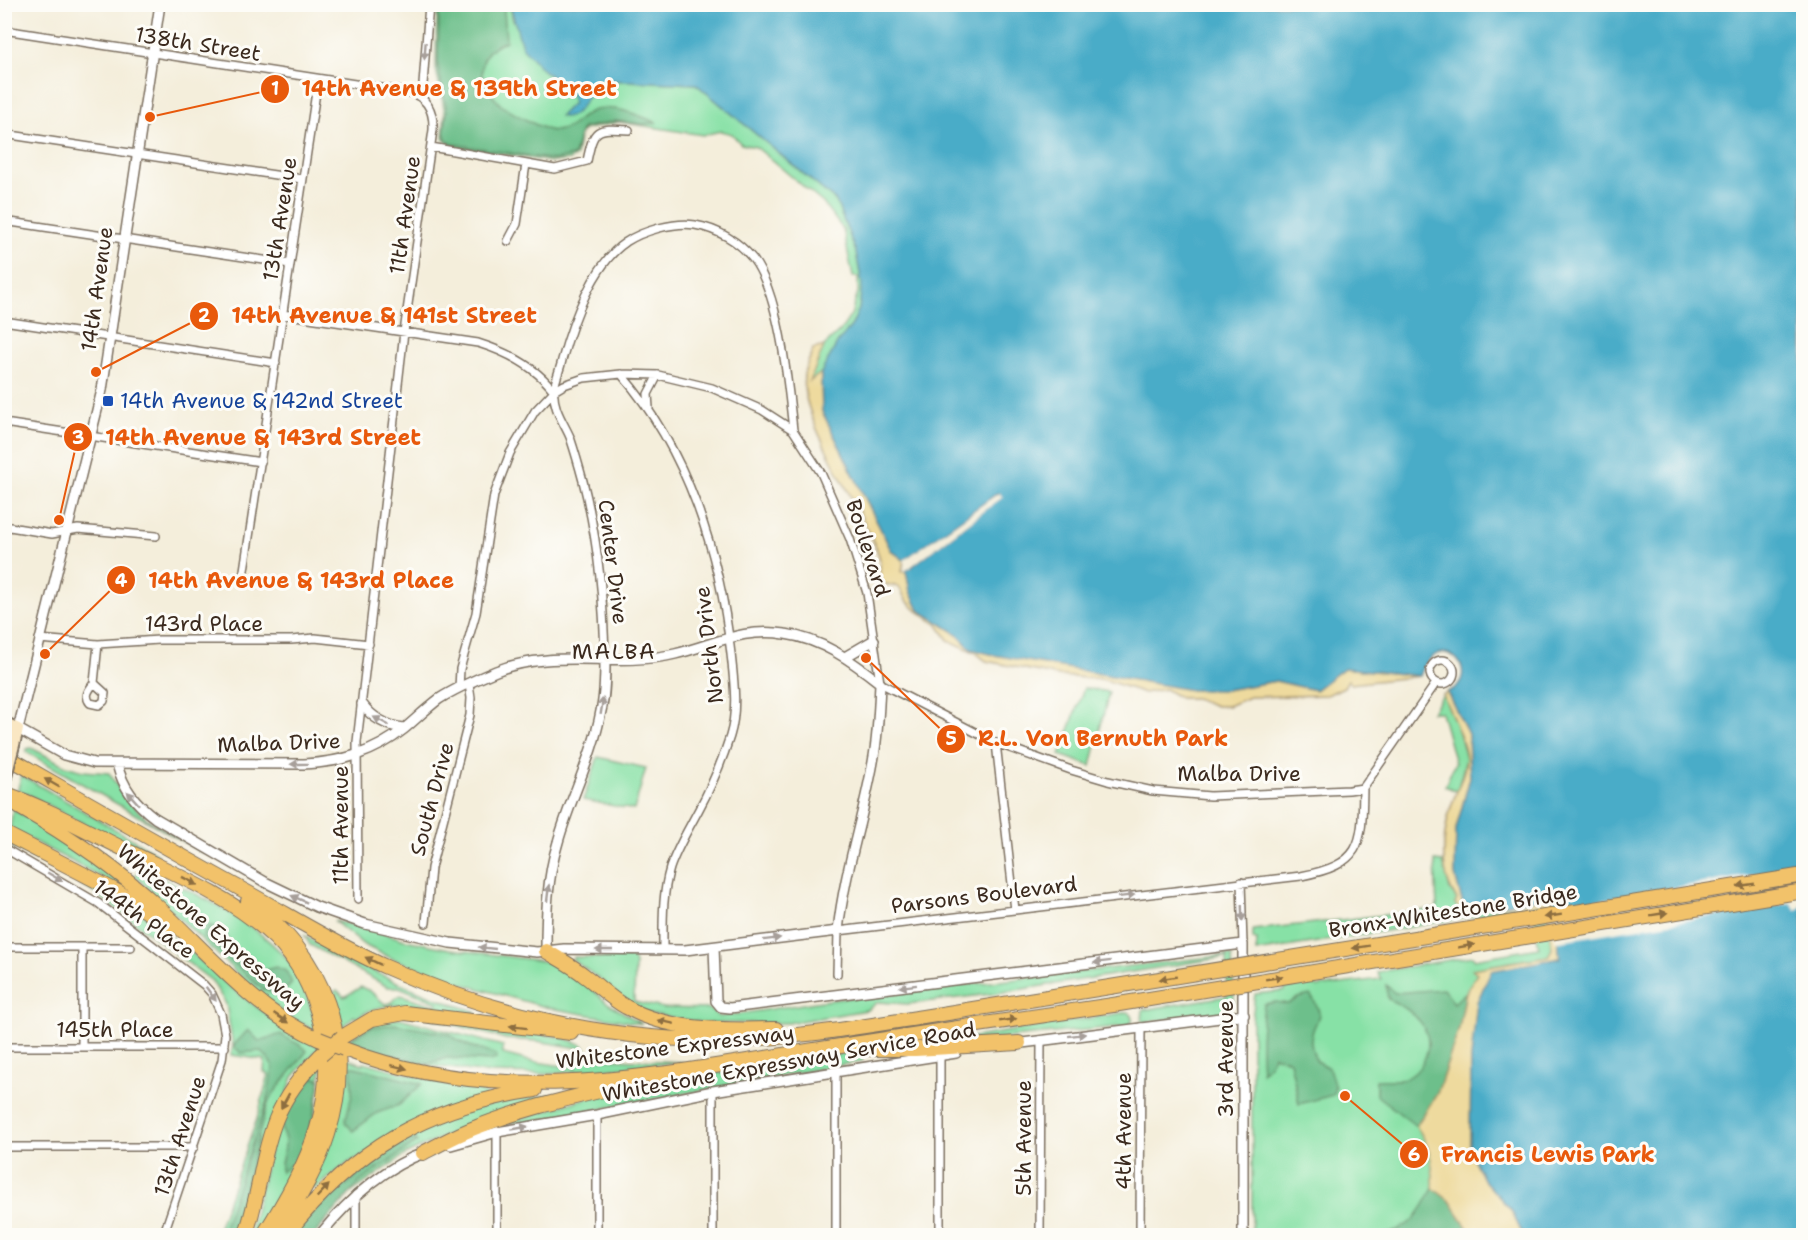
<svg xmlns="http://www.w3.org/2000/svg" width="1808" height="1240" font-family="'Shantell Sans',sans-serif">
  <style>
    .green { fill: #87e1a6; stroke: #618662; stroke-width: 1.5 }
    .forest { fill: #6dbf8b; stroke: #547454; stroke-width: 1.5 }
    .sand { fill: #eeda9e; stroke: #94825e; stroke-width: 1.5 }
    .water { fill: #49acc8; stroke: #426b73; stroke-width: 1.5 }
    .pier { fill: #f4eedb }
    .lines { fill: none; stroke-linecap: round; stroke-linejoin: round }
    .minor-casing { stroke: #7c6f60; stroke-width: 10 }
    .tertiary-casing { stroke: #7c6f60; stroke-width: 12 }
    .secondary-casing { stroke: #7c6f60; stroke-width: 14 }
    .motorway-casing { stroke: #7c6f60; stroke-width: 16 }
    .minor { stroke: #fff; stroke-width: 7 }
    .tertiary { stroke: #fff; stroke-width: 9 }
    .secondary { stroke: #fae7c3; stroke-width: 10 }
    .motorway { stroke: #f2c26a; stroke-width: 14 }
    .secondary-bridge-casing { stroke: #7c6f60; stroke-width: 14; stroke-linecap: butt }
    .motorway-bridge-casing { stroke: #7c6f60; stroke-width: 16; stroke-linecap: butt }
    .secondary-bridge { stroke: #fae7c3; stroke-width: 10 }
    .motorway-bridge { stroke: #f2c26a; stroke-width: 14 }
    .oneway { fill: #a79f9a }
    .oneway2 { fill: #8d6e40 }
    .transit-dot { fill: #1a4fb4; stroke: #fdfcf7; stroke-width: 2 }
    .labels { text-anchor: middle; dominant-baseline: central; stroke-width: 6; stroke-linejoin: round; paint-order: stroke }
    .street-label { font-size: 21px; fill: #3b2a1e; stroke: #fdfcf7 }
    .transit-label { font-size: 21px; fill: #164399; stroke: #fdfcf7; text-anchor: start }
    .neighbourhood-label { font-size: 22px; letter-spacing: 1.5px; fill: #3b2a1e; stroke: #fdfcf7 }
    .leader { fill: none; stroke: #e8590c; stroke-width: 2 }
    .callout-dot { fill: #e8590c; stroke: #fdfcf7; stroke-width: 2 }
    .mark-label { font-size: 18px; text-anchor: middle; font-weight: bold; fill: #fff }
    .callout-label { font-size: 22px; text-anchor: middle; font-weight: bold; fill: #e8590c; stroke: #fdfcf7; stroke-width: 6; stroke-linejoin: round; paint-order: stroke }
  </style>
  <rect width="100%" height="100%" fill="#fdfcf7"/>
  <filter id="ink" filterUnits="userSpaceOnUse"><feTurbulence type="fractalNoise" baseFrequency=".0167" numOctaves="2"/><feDisplacementMap in="SourceGraphic" scale="12" xChannelSelector="R" yChannelSelector="G"/><feConvolveMatrix kernelMatrix="1 2 1 2 8 2 1 2 1" color-interpolation-filters="sRGB"/></filter>
  <filter id="wash" filterUnits="userSpaceOnUse"><feTurbulence type="fractalNoise" baseFrequency=".008" numOctaves="4" result="noise"/><feDisplacementMap in="SourceGraphic" scale="24" xChannelSelector="R" yChannelSelector="G"/><feGaussianBlur stdDeviation="1.35" result="paint"/><feColorMatrix in="noise" values="0 0 0 0 0 0 0 0 0 0 0 0 0 0 0 0 0 1.4 0 .05"/><feComposite in="paint" operator="in"/></filter>
  <g filter="url(#wash)">
    <rect width="100%" height="100%" fill="#f4eedb"/>
    <path class="green" d="M437 5H498L505 32 504 9 501 5H510L512 18 542 69 571 93 573 103 561 116C568 111 581 106 587 98 593 90 592 83 604 80L696 84 836 201 856 252 862 284 859 309 852 325 838 342 821 373 809 382 824 346 841 330 851 315 858 292V277H853L843 229 823 203 756 147 741 144 732 134 721 131 703 135 619 122 583 130 579 136 576 156 569 160 553 162 449 146 443 137 445 113 436 69Z
      M1084 688 1109 692 1091 766 1060 755Z
      M1443 695 1458 729 1466 759 1457 791 1445 786 1455 763 1441 712H1432Z
      M31 748 66 766 83 771 109 773 125 798 147 819 205 854 26 752 27 749Z
      M598 757 646 768 634 810 583 800Z
      M21 775 158 854 157 858 74 819 18 789Z
      M13 809 52 831 128 885 126 890 10 829Z
      M11 843 120 898 163 928V932C187 945 204 965 225 982 249 1003 274 1020 301 1036L300 1038 320 1046 293 1077 238 1235H216L257 1119 269 1074 264 1072 265 1060 231 1055 233 1046 226 1004 212 981 106 901 64 873 9 845Z
      M1435 861 1443 862 1450 890 1457 899 1460 910 1544 903 1548 904 1552 949 1548 956 1488 966 1457 1012 1449 1074 1445 1220 1400 1235 1252 1236V1021L1255 994 1285 991V988L1316 984 1317 987 1381 979 1377 972 1473 956 1474 959 1539 948 1532 907 1256 952 1257 940 1253 939V930L1437 909Z
      M139 869C193 890 261 922 296 970 305 983 313 1015 318 1031L290 1018 255 990 135 876Z
      M334 921 367 928 405 940 450 949 550 962 577 976 606 1002 642 1024 549 1008 466 985 391 958 364 945Z
      M305 936C359 966 414 993 474 1011L476 1014C467 1014 457 1012 448 1010 417 1005 383 999 356 1018L354 1016 342 1027 334 992 337 990 344 997 361 987 370 991 385 1004 391 1003 395 998 401 995 437 1006 438 1003 399 987H388L310 945Z
      M1229 955 1232 957 1234 1003 1231 1004 1227 1013 1142 1022 1143 1010 1227 996V957L991 994 908 1004 878 1002 867 1010 788 1023H705L670 1017 647 1013 624 1001 602 981 572 959 574 957 633 958 635 964 634 1002 664 1008 710 1009 719 1017 822 1001Z
      M1128 1012 1132 1017V1022L1127 1026 971 1041 962 1039Z
      M427 1017 560 1037 583 1045 591 1058 683 1062 548 1074 487 1073 427 1065 413 1066 344 1043 366 1026 399 1018 503 1046V1054L529 1061 576 1068 580 1048 537 1041 506 1039Z
      M852 1052H866L862 1061 529 1122 505 1123 587 1098 679 1079Z
      M344 1057 362 1064 364 1062 427 1079 474 1086 489 1096 348 1163 316 1188 311 1186Z
      M322 1063 315 1121 280 1200 257 1235 249 1236 271 1145 292 1096Z
      M581 1091 461 1129 406 1154 349 1194 312 1212C360 1166 406 1128 472 1109 507 1099 545 1096 581 1091Z"/>
    <path class="forest" d="M439 5H501L504 9 506 41C491 48 483 52 482 70 481 82 493 97 501 105 507 110 547 132 554 131 573 130 576 119 590 112 609 102 639 115 657 123L641 124 615 121 583 128C576 138 579 147 573 156L554 160 452 144 446 139 444 132 447 111 438 67Z
      M209 926 222 928 233 950 258 972 276 967 286 971 292 983 280 996 262 989 203 936Z
      M1386 985 1395 993 1443 989 1454 1003 1466 992 1459 1029 1437 1094 1416 1126 1376 1095V1080C1385 1079 1396 1081 1404 1079 1414 1076 1420 1068 1424 1060 1438 1030 1413 1010 1388 999Z
      M1310 995C1329 1020 1312 1018 1311 1041 1311 1048 1314 1055 1316 1061L1329 1068 1335 1087 1333 1095 1299 1104 1290 1061 1274 1055 1270 1064 1262 1072C1260 1049 1261 1028 1264 1004L1276 1002 1288 1004 1298 998Z
      M394 1024 448 1034 467 1045 496 1055 497 1059 488 1061 447 1058 428 1064 353 1045 351 1042 352 1038 371 1027Z
      M248 1030 259 1041 281 1034C289 1042 301 1042 307 1051L270 1098 264 1115 234 1235H221L267 1100 273 1067 267 1057 260 1051 241 1053 233 1046Z
      M351 1066 422 1084 399 1105 377 1113 353 1131 345 1122 352 1095Z
      M313 1077 321 1080 306 1148 294 1163 281 1172C279 1161 285 1154 285 1143 286 1137 280 1131 282 1125 285 1108 299 1086 313 1077Z
      M415 1139 417 1142 360 1182 314 1235 293 1236 312 1212 402 1140Z
      M1433 1188 1451 1202 1472 1235 1371 1236C1408 1231 1417 1221 1433 1188Z"/>
    <path class="sand" d="M824 346 810 381 821 373 822 411 891 550 904 560 902 572 906 571 910 591 919 610 956 633 971 649 1225 690 1276 681 1315 690 1344 668 1420 676 1351 684 1348 680 1344 687 1327 695 1249 697 1228 706H1216L1195 698H1180L1165 689 1144 693 1102 679 1059 676 986 661 976 653 948 640 938 625 917 611 906 600 899 587 880 583C878 574 882 565 879 556 864 509 799 420 804 375 805 367 811 357 813 349Z
      M1447 692 1468 734 1470 778 1456 829 1455 875 1463 904H1508L1553 896 1560 959 1471 1058 1470 1151 1483 1179 1511 1210 1523 1235H1472L1451 1202 1433 1188C1434 1167 1429 1144 1416 1126L1437 1094 1459 1029 1466 992 1477 973 1472 969 1548 956 1552 949 1547 904 1460 910 1455 904 1457 899C1440 877 1442 840 1449 814 1453 796 1464 779 1466 761 1467 746 1449 710 1443 695Z"/>
    <path class="water" d="M510 5H1803V1235H1523L1511 1210 1483 1179 1470 1151 1471 1058 1477 1002 1491 971 1560 958 1553 896 1508 904 1463 905 1455 875 1456 829 1470 778 1468 734 1447 692C1487 676 1439 623 1420 676L1344 668 1315 690 1276 681 1225 690H1191L994 655 971 649 956 633 919 610 910 591 906 571 1002 497 998 493 904 560 891 550 822 411 821 373 838 342 852 325 859 309 862 284 856 252 836 201 696 84 604 80 597 82C588 92 578 124 560 116L573 103 571 93 542 69 522 47Z"/>
    <path class="pier" d="M999 493 1003 497 904 572 905 568 998 497 904 563V560Z
      M1788 863 1797 864V868L1803 867V902L1799 909 1796 910 1791 903 1555 942 1551 908 1784 870Z"/>
  </g>
  <g filter="url(#ink)">
    <g class="lines">
      <g class="minor-casing">
        <path id="minor" d="M4 30 407 92C427 96 434 111 433 130L404 332 357 742 358 899
          M422 98 429 4
          M4 134 302 179
          M431 147 555 169 587 161C594 128 595 128 629 130
          M4 221 290 264
          M508 241 517 224 526 164
          M282 314 478 343C507 352 535 366 554 391
          M4 321 276 363
          M621 374C688 451 720 554 731 654 734 681 738 710 730 736 722 762 711 787 698 811 688 830 677 848 670 868 662 895 663 922 663 950
          M649 408 648 394 658 375
          M4 423 261 462
          M4 526 52 534 78 529 156 536
          M243 577 318 79
          M39 639 98 644 159 640H291L315 638 369 644
          M1430 672a12 12 0 1 1 24 0a12 12 0 1 1-24 0Z
          M605 661C604 600 598 540 583 481 579 466 575 452 570 437 564 423 552 407 554 390 555 380 560 370 562 360 572 323 593 264 626 242 636 235 648 231 659 228 671 225 683 223 695 225 717 229 739 241 753 259 780 295 788 384 793 430
          M94 683 105 693 104 701 99 705 90 703C84 695 89 690 94 683Z
          M94 683 98 644
          M459 688 460 669 476 613 494 495 510 453 535 411 554 391 564 385 584 378 621 374 658 375 712 388 762 410 793 430 821 473 850 539 867 593 880 683 996 743 1071 770 1108 781 1153 791 1210 796 1349 790 1363 788 1436 683
          M996 743 1015 910
          M4 848 98 903 204 985 212 994 221 1014 225 1035 222 1060 163 1236
          M1241 882 1243 944
          M426 923 431 868 470 715 471 698 469 684
          M4 947H131
          M837 974 838 931 1301 876C1363 864 1362 845 1363 788
          M4 1047H225
          M82 1047V947
          M836 1072V1236
          M713 1091V1236
          M4 1147H194
          M356 1195V1236
          M497 1236V1132
          M597 1236V1115
          M940 1236V1055
          M1040 1236 1041 1040
          M1140 1236 1141 1027"/>
      </g>
      <g class="tertiary-casing">
        <path id="tertiary" d="M845 657 874 640
          M362 704C373 719 387 726 404 728
          M117 764C123 788 135 803 155 818L265 882 317 907 365 924 450 943 537 952 564 949 685 950 838 931C844 873 863 819 873 762 878 736 879 710 880 683 852 661 822 639 785 634 743 627 714 645 675 654 616 668 553 648 496 671 477 679 456 688 439 699 427 708 416 719 404 729 374 753 342 762 304 764L94 763 64 755 18 729 102 390 160 4
          M714 947 716 1001 721 1007 730 1008 1243 944V1236
          M546 951C546 914 547 878 558 842 570 798 593 756 601 711 605 695 605 678 605 661
          M1014 1044 1244 1015
          M451 1145 497 1132 597 1115 713 1091 956 1053
          M319 1236C348 1200 382 1168 426 1152"/>
      </g>
      <g class="secondary-casing">
        <path id="secondary" d="M4 722 18 729 14 745"/>
      </g>
      <g class="motorway-casing">
        <path id="motorway" d="M4 755C83 800 161 845 241 889 289 915 336 945 386 967 488 1013 601 1039 712 1040 784 1040 853 1028 923 1017 985 1007 1048 997 1110 987
          M4 793C49 809 90 833 132 853 179 876 227 896 266 930 291 951 308 979 317 1010 344 1096 308 1164 263 1236
          M19 807C68 835 115 867 157 906 206 951 257 1013 319 1039
          M4 833 120 893 169 927
          M248 901C325 955 357 1043 328 1134 317 1170 296 1203 277 1236
          M546 951C559 959 573 966 585 976 599 986 611 999 626 1007 670 1032 727 1030 776 1029
          M342 1037 372 1019 405 1013 571 1033
          M344 1049C499 1109 650 1076 808 1051 910 1035 1011 1020 1113 1005
          M864 1049H915L1019 1043
          M423 1153C440 1144 458 1134 477 1127 524 1108 575 1097 624 1085
          M287 1234C353 1148 428 1106 535 1090
          M245 1236C259 1198 261 1156 276 1119 286 1094 302 1074 321 1055"/>
      </g>
      <use href="#minor" class="minor"/>
      <use href="#tertiary" class="tertiary"/>
      <use href="#secondary" class="secondary"/>
      <use href="#motorway" class="motorway"/>
      <g class="secondary-bridge-casing">
        <path id="secondary-bridge" d="M4 785 14 745"/>
      </g>
      <g class="motorway-bridge-casing">
        <path id="motorway-bridge" d="M1110 987 1804 875
          M1113 1005 1804 891
          M319 1039 344 1049
          M321 1055 342 1037"/>
      </g>
      <use href="#secondary-bridge" class="secondary-bridge"/>
      <use href="#motorway-bridge" class="motorway-bridge"/>
    </g>
    <defs><path id="oneway-solid" d="M-6-.8H1V-3.2L6.5 0L1 3.2V.8H-6Z" transform="scale(1.5)"/></defs>
    <g class="oneway">
      <use href="#oneway-solid" transform="translate(425 51) rotate(94)"/>
      <use href="#oneway-solid" transform="translate(602 706) rotate(-81)"/>
      <use href="#oneway-solid" transform="translate(381 721) rotate(-152)"/>
      <use href="#oneway-solid" transform="translate(299 764) rotate(179)"/>
      <use href="#oneway-solid" transform="translate(133 798) rotate(-132)"/>
      <use href="#oneway-solid" transform="translate(55 877) rotate(30)"/>
      <use href="#oneway-solid" transform="translate(548 893) rotate(-83)"/>
      <use href="#oneway-solid" transform="translate(1126 896) rotate(-7)"/>
      <use href="#oneway-solid" transform="translate(299 899) rotate(-156)"/>
      <use href="#oneway-solid" transform="translate(1242 913) rotate(88)"/>
      <use href="#oneway-solid" transform="translate(772 939) rotate(-7)"/>
      <use href="#oneway-solid" transform="translate(487 948) rotate(-174)"/>
      <use href="#oneway-solid" transform="translate(604 950) rotate(-180)"/>
      <use href="#oneway-solid" transform="translate(1102 962) rotate(173)"/>
      <use href="#oneway-solid" transform="translate(908 986) rotate(173)"/>
      <use href="#oneway-solid" transform="translate(211 994) rotate(54)"/>
      <use href="#oneway-solid" transform="translate(1077 1035) rotate(-7)"/>
      <use href="#oneway-solid" transform="translate(520 1128) rotate(-10)"/>
    </g>
    <g class="oneway2">
      <use href="#oneway-solid" transform="translate(52 783) rotate(-150)"/>
      <use href="#oneway-solid" transform="translate(190 881) rotate(27)"/>
      <use href="#oneway-solid" transform="translate(1746 885) rotate(171)"/>
      <use href="#oneway-solid" transform="translate(1659 914) rotate(-9)"/>
      <use href="#oneway-solid" transform="translate(1553 916) rotate(171)"/>
      <use href="#oneway-solid" transform="translate(1466 946) rotate(-10)"/>
      <use href="#oneway-solid" transform="translate(1361 947) rotate(171)"/>
      <use href="#oneway-solid" transform="translate(373 961) rotate(-154)"/>
      <use href="#oneway-solid" transform="translate(1168 978) rotate(171)"/>
      <use href="#oneway-solid" transform="translate(1274 978) rotate(-9)"/>
      <use href="#oneway-solid" transform="translate(281 1018) rotate(34)"/>
      <use href="#oneway-solid" transform="translate(1008 1020) rotate(-9)"/>
      <use href="#oneway-solid" transform="translate(666 1022) rotate(-168)"/>
      <use href="#oneway-solid" transform="translate(518 1027) rotate(-173)"/>
      <use href="#oneway-solid" transform="translate(399 1067) rotate(14)"/>
      <use href="#oneway-solid" transform="translate(285 1101) rotate(119)"/>
      <use href="#oneway-solid" transform="translate(323 1191) rotate(-46)"/>
    </g>
  </g>
  <rect class="transit-dot" x="102" y="395" width="12" height="12" rx="3"/>
  <g class="labels">
    <g class="street-label">
      <text transform="translate(198 44) rotate(9)">138th Street</text>
      <text transform="translate(405 215) rotate(-82)">11th Avenue</text>
      <text transform="translate(280 219) rotate(-81)">13th Avenue</text>
      <text transform="translate(97 289) rotate(-82)">14th Avenue</text>
      <text transform="translate(868 548) rotate(72)">Boulevard</text>
      <text transform="translate(613 562) rotate(83)">Center Drive</text>
      <text x="204" y="624">143rd Place</text>
      <text transform="translate(709 645) rotate(-97)">North Drive</text>
      <text transform="translate(279 743) rotate(-2)">Malba Drive</text>
      <text x="1239" y="774">Malba Drive</text>
      <text transform="translate(432 799) rotate(-75)">South Drive</text>
      <text transform="translate(341 825) rotate(-90)">11th Avenue</text>
      <text transform="translate(984 895) rotate(-7)">Parsons Boulevard</text>
      <text transform="translate(1453 911) rotate(-9)">Bronx-Whitestone Bridge</text>
      <text transform="translate(144 919) rotate(36)">144th Place</text>
      <text transform="translate(211 927) rotate(41)">Whitestone Expressway</text>
      <text x="115" y="1030">145th Place</text>
      <text transform="translate(675 1047) rotate(-7)">Whitestone Expressway</text>
      <text transform="translate(1226 1059) rotate(-90)">3rd Avenue</text>
      <text transform="translate(789 1062) rotate(-10)">Whitestone Expressway Service Road</text>
      <text transform="translate(1124 1131) rotate(-90)">4th Avenue</text>
      <text transform="translate(180 1136) rotate(-72)">13th Avenue</text>
      <text transform="translate(1024 1138) rotate(-90)">5th Avenue</text>
    </g>
    <g class="transit-label">
      <text x="120" y="401">14th Avenue &amp; 142nd Street</text>
    </g>
    <g class="neighbourhood-label">
      <text x="614" y="651">MALBA</text>
    </g>
  </g>
  <path class="leader" d="M150 117L275 89M96 372L204 316M59 520L78 437M45 654L121 580M866 658L951 739M1345 1096L1414 1154"/>
  <g class="callout-dot">
    <circle cx="150" cy="117" r="6"/>
    <circle cx="96" cy="372" r="6"/>
    <circle cx="59" cy="520" r="6"/>
    <circle cx="45" cy="654" r="6"/>
    <circle cx="866" cy="658" r="6"/>
    <circle cx="1345" cy="1096" r="6"/>
    <circle cx="275" cy="89" r="15"/>
    <circle cx="204" cy="316" r="15"/>
    <circle cx="78" cy="437" r="15"/>
    <circle cx="121" cy="580" r="15"/>
    <circle cx="951" cy="739" r="15"/>
    <circle cx="1414" cy="1154" r="15"/>
  </g>
  <g class="mark-label">
    <text x="275" y="95">1</text>
    <text x="204" y="322">2</text>
    <text x="78" y="444">3</text>
    <text x="121" y="587">4</text>
    <text x="951" y="745">5</text>
    <text x="1414" y="1161">6</text>
  </g>
  <g class="callout-label">
    <text x="459" y="96">14th Avenue &amp; 139th Street</text>
    <text x="384" y="323">14th Avenue &amp; 141st Street</text>
    <text x="263" y="445">14th Avenue &amp; 143rd Street</text>
    <text x="301" y="588">14th Avenue &amp; 143rd Place</text>
    <text x="1103" y="746">R.L. Von Bernuth Park</text>
    <text x="1548" y="1162">Francis Lewis Park</text>
  </g>
  <rect width="1808" height="1240" fill="none" stroke="#fdfcf7" stroke-width="24"/>
</svg>
